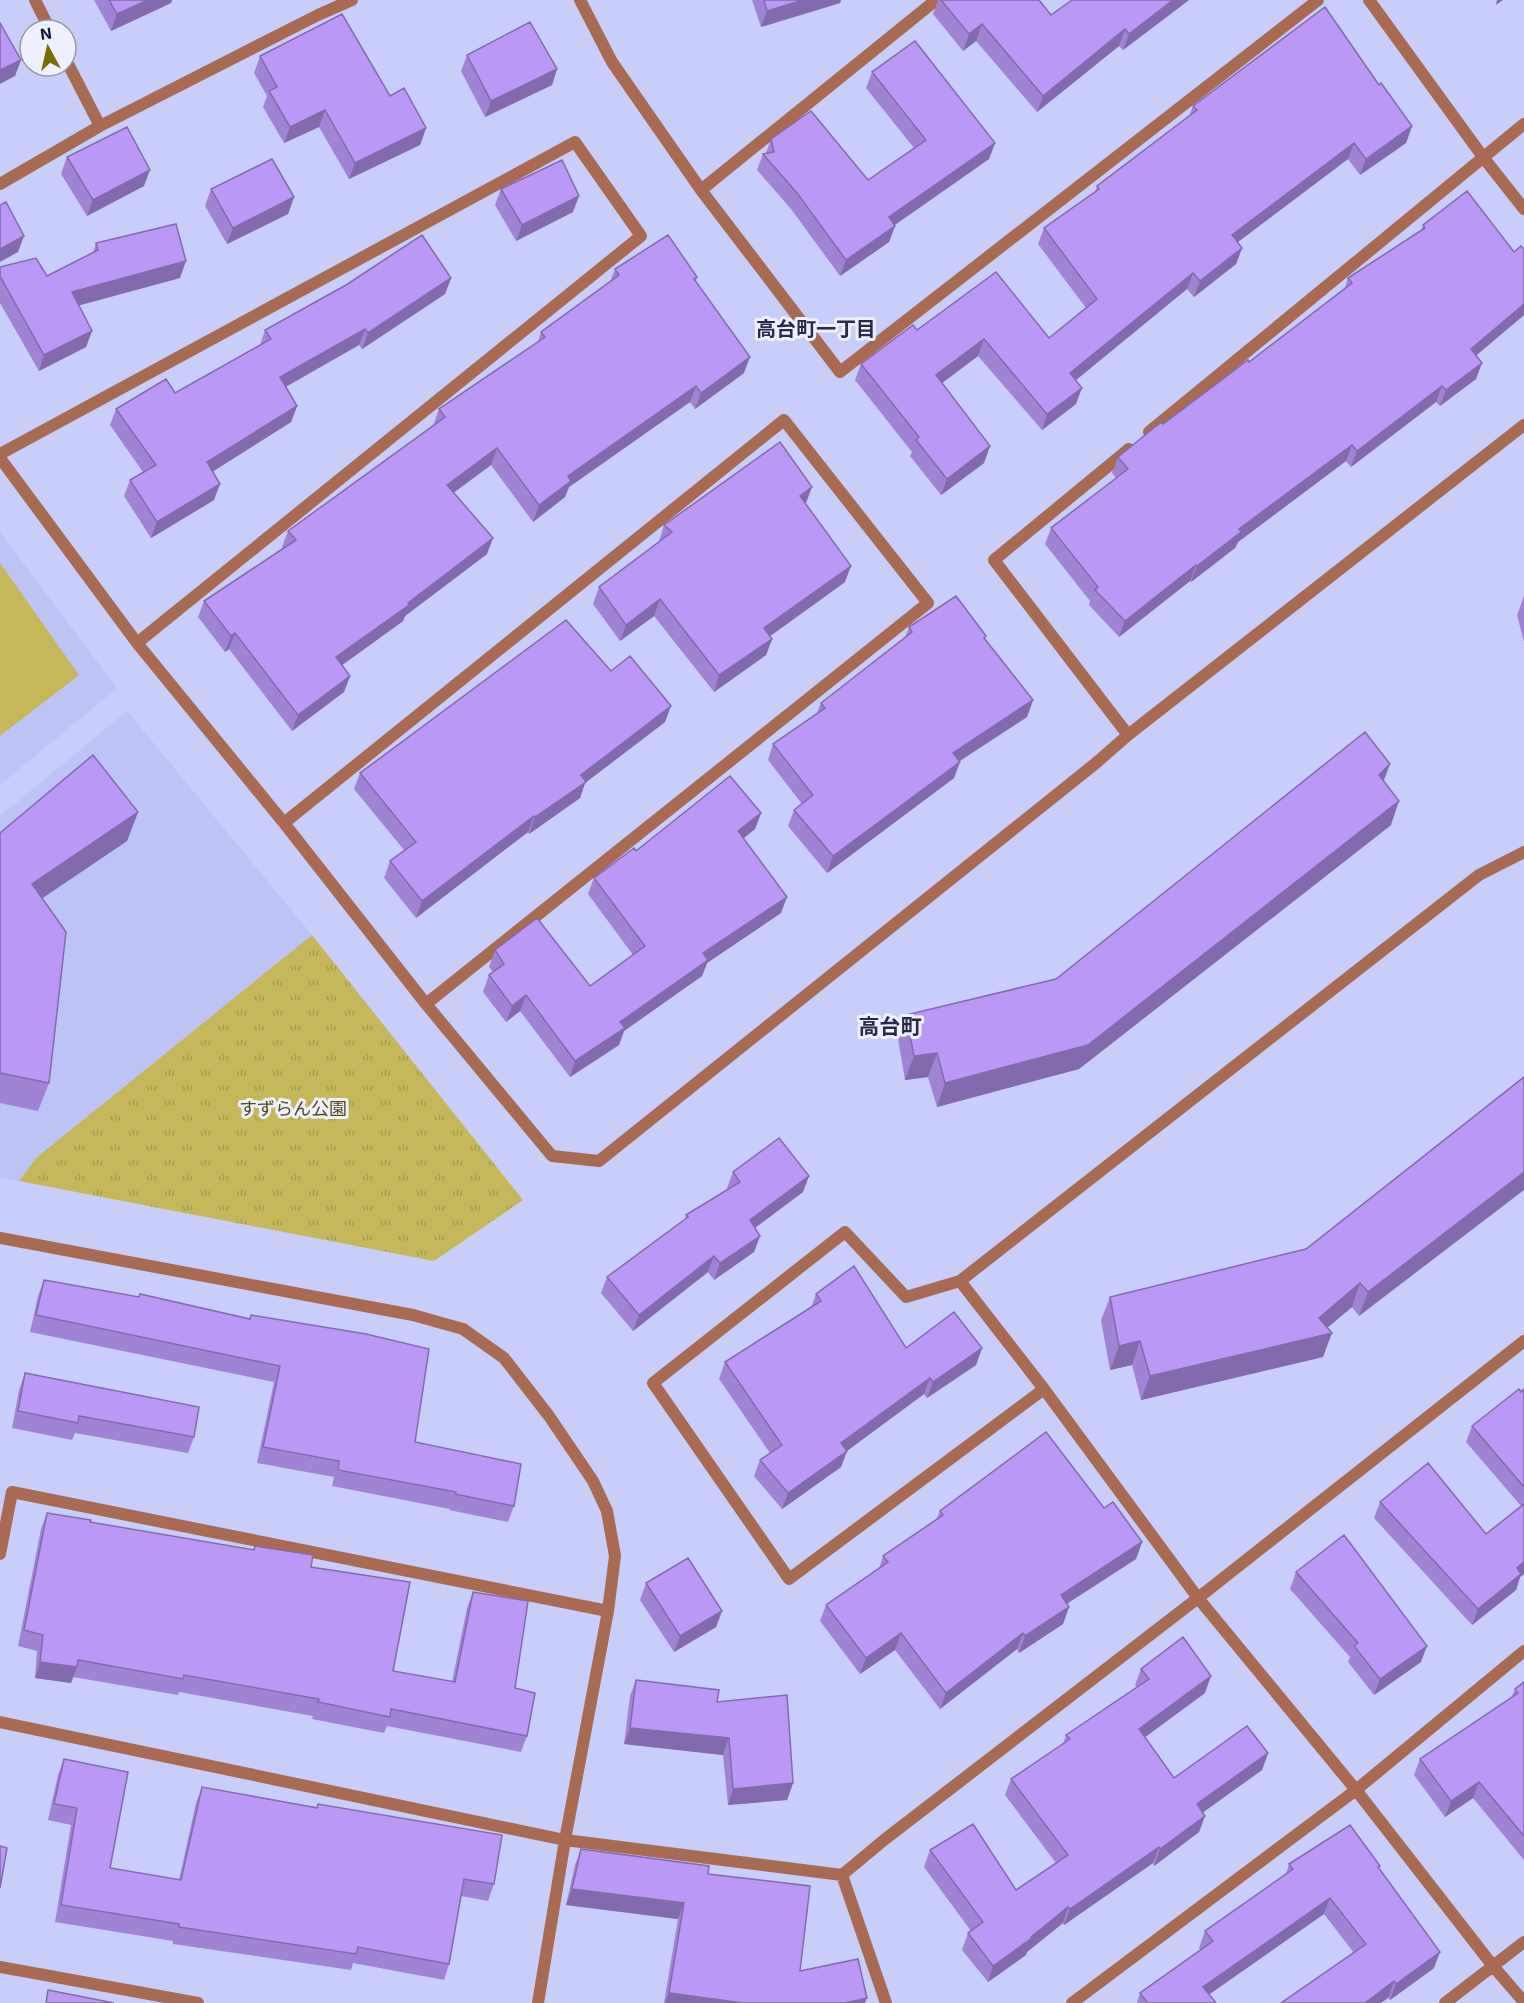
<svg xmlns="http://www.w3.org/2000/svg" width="1524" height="2003" font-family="'Exo 2','Noto Sans JP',sans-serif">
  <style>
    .built { fill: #bec3f6 }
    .park { fill: url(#park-tufts) }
    .pitch { fill: #c6b85a }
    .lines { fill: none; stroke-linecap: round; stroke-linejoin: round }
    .minor { stroke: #a96a53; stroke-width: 12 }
    .wall { fill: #a183d3 }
    .shaded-wall { fill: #836aac }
    .building { fill: #bb98f5; stroke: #836aac; stroke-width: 1.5 }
    .labels { text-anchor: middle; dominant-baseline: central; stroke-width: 6; stroke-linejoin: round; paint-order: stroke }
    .park-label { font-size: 18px; fill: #534b1d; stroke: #eef0fe }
    .neighbourhood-label { font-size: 20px; font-weight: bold; fill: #28294c; stroke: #eef0fe }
    .quarter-label { font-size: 21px; font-weight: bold; fill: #28294c; stroke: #eef0fe }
  </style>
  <defs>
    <pattern id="park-tufts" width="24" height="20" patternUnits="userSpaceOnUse" patternTransform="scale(1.5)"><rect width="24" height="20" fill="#c6b85a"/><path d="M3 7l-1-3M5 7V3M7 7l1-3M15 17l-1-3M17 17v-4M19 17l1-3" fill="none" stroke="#a99d4e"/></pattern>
  </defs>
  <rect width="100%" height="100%" fill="#c8cdf9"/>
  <path class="built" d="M0 532 117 688 0 785Z
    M127 711 312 935 36 1158 19 1181 0 1178V816Z"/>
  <path class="park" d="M312 935 523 1200 434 1261 19 1181 36 1158Z"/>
  <path class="pitch" d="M0 563 79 675 0 736Z"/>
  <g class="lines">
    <path class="minor" d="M35 0 50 30
      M580 0 612 62 701 190 840 372 1318 0
      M1369 0 1483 157 1524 209
      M66 60 100 126
      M0 184 100 126 318 15 352 0
      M701 190 936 0
      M1149 432 1524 124
      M0 454 575 142 641 236 137 643
      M0 458 137 643 284 823 426 1004 552 1156 599 1161 1096 763 1128 735 1524 425
      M1128 735 994 560 1129 449
      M284 823 784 420 928 603 426 1004
      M0 1238 413 1315 463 1329 504 1358 549 1416 593 1481 607 1511 615 1556 608 1611 565 1840 538 2003
      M960 1281 1044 1389 1198 1598 1356 1790 1493 1966 1524 2002
      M1044 1389 789 1579 653 1383 845 1232 906 1297 960 1281 1479 875 1524 852
      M0 1554 12 1492 608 1611
      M0 1722 565 1840 842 1875 884 1840 1198 1598 1524 1341
      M842 1875 886 2003
      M0 1967 198 2003
      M1072 2003 1356 1790 1524 1651
      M1445 2003 1524 1942"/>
  </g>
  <path class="wall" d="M94 0H172L171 3 111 31Z
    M752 0H841L840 3 761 27Z
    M938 0 1051 15 1189 0 1123 50 1119 46 1037 112 976 41 963 51 933 14Z
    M467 55 557 69 552 85 485 117 461 71Z
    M260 56 390 96 426 128 420 145 349 179 319 127 284 143 263 107 267 96 254 73Z
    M872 72 995 143 989 159 895 225V226L889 242 840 276 791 209 757 170 763 154 766 153 771 139 868 180 914 148 866 88Z
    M1379 85 1412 126 1406 143 1360 175 1348 159 1238 242 1242 248 1236 264 1194 297 1187 289 1075 380 1076 404 1042 430 978 356 942 383 990 446 984 463 941 495 910 456 912 452 855 380 861 364 917 330 1049 338 1086 308 1038 244 1044 228 1095 192 1097 186 1189 116 1193 106Z
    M67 157 144 186 87 216 61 174Z
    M211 189 294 197 288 214 227 244 205 206Z
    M501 189 573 212 516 241 495 205Z
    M1423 225 1524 315 1476 355V379L1440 406 1436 402 1351 467 1346 461 1238 542 1235 548 1191 582 1190 581 1119 637 1089 605 1090 601 1045 544 1051 528 1116 478 1112 473 1118 457 1249 362 1344 290 1348 278 1421 231Z
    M96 243 180 278 79 305 92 331 86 347 39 371 0 303V267L47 276 93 253Z
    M615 269 697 277 696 281 744 373 695 409 690 402 569 487 565 497 533 522 491 465 453 493 487 554 405 616 403 621 342 665 350 676 344 692 292 731 229 649 225 652 198 617 204 601 283 548 282 547 288 531 433 426 439 409 538 342 541 332 610 282Z
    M451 278 445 294 362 349 359 345 286 387 297 406 291 422 213 471 214 500 151 538 124 496 130 480 143 472 110 425 116 409 175 393 260 345 265 330Z
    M806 504 845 582 770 636 772 639 766 655 714 692 654 616 620 641 593 604 599 587 659 542V541L664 525Z
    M1524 596V642L1517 615Z
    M909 627 986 636 985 639 1033 700 1027 717 960 761 954 778 827 873 788 826 794 810 802 804 768 760 773 744 817 713 821 703 905 638Z
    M611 671 665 722 585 783 580 798 529 834 528 832 416 918 384 878 390 861 404 850 354 789 360 773Z
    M1384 780 1391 825 1079 1069 937 1107 928 1077 905 1080 898 1039 906 1015 1056 979Z
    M138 812 127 841 42 898 49 1083 38 1111 0 1103V833Z
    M761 813 755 829 744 838 781 913 707 963 702 976 624 1031 619 1045 570 1077 520 1011 506 1022 483 992 489 975 493 972 489 967 495 950 590 986 633 955 588 894 594 878 636 851Z
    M1524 1077 1359 1316 1352 1307 1327 1328 1323 1357 1141 1400 1132 1365 1110 1370 1101 1320 1110 1297 1306 1249Z
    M733 1172 803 1192 755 1228 760 1236 754 1252 714 1280 708 1272 633 1331 601 1293 607 1277 685 1219 686 1215 728 1189 727 1188Z
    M44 1280 249 1319 251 1315 415 1442 514 1506 508 1522 449 1510 450 1509 332 1486 334 1477 257 1463 274 1382 30 1332 38 1296Z
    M816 1294 906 1348H982L976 1365 927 1398 924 1394 847 1451 841 1467 782 1509 754 1476 760 1460 770 1453 719 1379 725 1362 811 1308Z
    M25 1373 194 1437 188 1453 75 1433 72 1440 12 1428 19 1390Z
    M1524 1389V1574L1520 1577 1516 1590 1472 1625 1374 1518 1380 1502 1486 1534 1521 1506 1466 1442 1472 1426Z
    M1104 1508 1142 1542 1136 1559 1067 1604 1069 1607 1063 1624 1019 1653 1017 1649 940 1709 895 1650 860 1674 820 1621 826 1605 879 1569 883 1556 936 1520 940 1511Z
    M47 1513 90 1522 253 1550 255 1546 311 1567 393 1671 452 1682 467 1608 473 1592 515 1688 527 1736 521 1752 387 1726 384 1733 312 1719 313 1716 179 1692 178 1695 73 1677 71 1683 35 1678 37 1651 18 1646 41 1529Z
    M1296 1572 1421 1662 1374 1695 1348 1662 1350 1657 1290 1589Z
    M646 1583 722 1611 716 1627 674 1652 640 1600Z
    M1141 1669 1205 1693 1145 1737 1174 1778 1268 1753 1262 1770 1203 1812 1205 1816 1199 1832 1154 1866 1153 1863 1064 1925 1063 1923 1027 1952 1026 1955 988 1982 962 1950 968 1933 971 1931 924 1867 930 1850 1016 1890 1056 1863 1005 1795 1011 1779 1063 1744 1066 1735 1137 1687 1135 1685Z
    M636 1680 717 1702 793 1783 787 1800 728 1805 723 1755 624 1744 630 1696Z
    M1524 1682V1860L1473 1798 1445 1817 1414 1775 1420 1759 1511 1698 1515 1689Z
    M64 1759 110 1868 179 1880 196 1803 202 1787 317 1807 318 1804 494 1884 488 1901 461 1896 449 1964 444 1980 353 1963 351 1970 173 1944V1941L55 1922 71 1825 48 1820 58 1775Z
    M581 1849 708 1874 800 1971 865 2003H664L678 1919 566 1905 575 1865Z
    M1289 1864 1379 1869 1434 1968 1390 2000 1324 1914 1209 1994 1216 2003H1137L1140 1993 1201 1950 1199 1948 1205 1931 1286 1874Z"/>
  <path class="shaded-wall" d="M148 0H172L171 3 111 31 117 14Z
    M803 0H841L840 3 761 27 767 11Z
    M1173 0H1189L1123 50 1129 34Z
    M1497 0H1503L1496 5Z
    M982 24 976 41 963 51 969 34Z
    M1125 29 1119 46 1037 112 1043 96Z
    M21 60 15 76 0 84V70Z
    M557 69 552 85 485 117 491 101Z
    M325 110 319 127 284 143 290 127Z
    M1412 126 1406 143 1360 175 1366 159Z
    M426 128 420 145 349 179 355 163Z
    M995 143 989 159 883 233 889 217Z
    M1354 143 1348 159 1226 251 1232 235Z
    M150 170 144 186 87 216 93 200Z
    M579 196 573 212 516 241 522 225Z
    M294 197 288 214 227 244 233 228Z
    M895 226 889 242 840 276 846 260Z
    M24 236 18 252 0 262V249Z
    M1242 248 1236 264 1194 297 1200 281Z
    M186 261 180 278 66 309 72 292Z
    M1193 273 1187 289 1064 390 1070 373Z
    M451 278 445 294 362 349 368 333Z
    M1524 304V315L1465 365 1471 349Z
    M365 329 359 345 274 393 280 377Z
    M92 331 86 347 39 371 44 355Z
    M984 339 978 356 930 392 936 375Z
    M750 357 744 373 695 409 701 393Z
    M1482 363 1476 379 1440 406 1446 390Z
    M696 386 690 402 569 487 565 497 533 522 539 505 568 476Z
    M1442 386 1436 402 1351 467 1357 451Z
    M1082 388 1076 404 1042 430 1047 414Z
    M297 406 291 422 201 479 207 462Z
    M1352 445 1346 461 1238 542 1235 548 1191 582 1197 566 1239 529Z
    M990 446 984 463 941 495 947 479Z
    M497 448 491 465 441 502 447 485Z
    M220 484 214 500 151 538 157 522Z
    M812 487 806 503 794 512 800 496Z
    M493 538 487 554 405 616 403 621 330 674 336 657Z
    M1196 565 1190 581 1119 637 1125 621Z
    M851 566 845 582 758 645 764 628Z
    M660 599 654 616 620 641 626 625Z
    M235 633 229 649 225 652 231 636Z
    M772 639 766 655 714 692 719 675Z
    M350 676 344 692 292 731 298 715Z
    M1033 700 1027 717 947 769 953 753Z
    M671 706 665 722 585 783 580 798 529 834 535 817 581 775Z
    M960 762 954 778 827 873 833 856Z
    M1390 764 1381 788 1379 775Z
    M1399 801 1391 825 1079 1069 937 1107 945 1083Z
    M138 812 127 841 22 912 32 884Z
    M761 813 755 829 732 847 738 831Z
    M534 816 528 832 416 918 422 901Z
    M787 897 781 913 707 963 702 976 624 1031 619 1045 570 1077 575 1061 620 1022 703 953Z
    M526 995 520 1011 506 1022 512 1006Z
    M937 1053 928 1077 905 1080 914 1056Z
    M1524 1172V1190L1359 1316 1368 1292Z
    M809 1176 803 1192 744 1236 750 1220Z
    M760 1236 754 1252 714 1280 720 1263Z
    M714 1256 708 1272 633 1331 639 1315Z
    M1360 1283 1352 1307 1316 1337 1332 1333 1323 1357 1141 1400 1150 1376 1319 1318Z
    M1140 1341 1132 1365 1110 1370 1119 1346Z
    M982 1348 976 1365 927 1398 933 1382Z
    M930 1378 924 1394 840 1456 847 1451 841 1467 782 1509 788 1493 841 1443Z
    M1142 1542 1136 1559 1055 1611 1061 1595Z
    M1524 1562V1574L1520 1577 1516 1590 1472 1625 1478 1609 1517 1568Z
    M1069 1607 1063 1624 1019 1653 1025 1636Z
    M722 1611 716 1627 674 1652 680 1636Z
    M901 1633 895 1650 860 1674 866 1658Z
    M1023 1633 1017 1649 940 1709 946 1693Z
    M1427 1646 1421 1662 1374 1695 1380 1679Z
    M40 1662 77 1667 71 1683 35 1678Z
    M1211 1676 1205 1693 1133 1746 1139 1729Z
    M630 1728 729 1738 723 1755 624 1744Z
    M1268 1753 1262 1770 1191 1821 1197 1804Z
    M1479 1782 1473 1798 1445 1817 1451 1801Z
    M793 1783 787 1800 728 1805 733 1789Z
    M1205 1816 1199 1832 1154 1866 1160 1849Z
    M1159 1847 1153 1863 1064 1925 1070 1909Z
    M572 1889 684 1903 678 1919 566 1905Z
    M1330 1898 1324 1914 1197 2003 1203 1987Z
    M1068 1907 1063 1923 1027 1952 1026 1955 988 1982 993 1966Z
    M1440 1952 1434 1968 1390 2000 1396 1984Z
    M1394 1981 1388 1998 1381 2003H1365Z
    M669 1993 743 2003H665Z
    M867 1998 865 2003H845Z"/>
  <path class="building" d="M109 0H148L117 14Z
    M764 0H803L767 11Z
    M941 0H1039L1051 15 1072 0H1173L1129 34 1125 29 1043 96 982 24 969 34Z
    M1325 7 1379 85 1381 83 1412 126 1366 159 1354 143 1232 235 1242 248 1200 281 1193 273 1070 373 1082 388 1047 414 984 339 936 375 990 446 947 479 916 440 919 437 861 364 913 325 917 330 996 272 1049 338 1097 299 1044 228 1099 189 1097 186 1197 110 1193 106Z
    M342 14 390 96 404 88 426 128 355 163 325 110 290 127 269 91 277 87 260 56Z
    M530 22 557 69 491 101 467 55Z
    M0 23 21 60 0 70Z
    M915 41 995 143 889 217 895 226 846 260 797 193 763 154 774 152 771 139 811 111 868 180 926 140 872 72Z
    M127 127 150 170 93 200 67 157Z
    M272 159 294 197 233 228 211 189Z
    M562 160 579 196 522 225 501 189Z
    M1467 191 1514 252 1521 246 1524 249V304L1471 349 1482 363 1446 390 1442 386 1357 451 1352 445 1239 529 1241 532 1197 566 1196 565 1125 621 1095 590 1098 587 1051 528 1128 469 1118 457 1155 427 1162 422 1163 424 1248 360 1249 362 1352 283 1348 278 1425 228 1423 225Z
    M6 202 24 236 0 249V205Z
    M176 224 186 261 72 292 92 331 44 355 0 276V267L36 258 47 276 98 250 96 243Z
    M422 235 451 278 368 333 365 329 280 377 297 406 207 462 220 484 157 522 130 480 156 465 116 409 166 379 175 393 271 339 265 330 346 285Z
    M668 235 697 277 694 279 750 357 701 393 696 386 568 476 571 481 539 505 497 448 447 485 493 538 408 603 409 605 336 657 350 676 298 715 235 633 231 636 204 601 296 540 288 531 445 417 439 409 545 337 541 332 619 275 615 269Z
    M780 442 812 487 800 496 851 566 764 628 772 639 719 675 660 599 626 625 599 587 672 532 664 525Z
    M956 596 986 636 984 638 1033 700 953 753 960 762 833 856 794 810 813 795 773 744 825 708 821 703 912 632 909 627Z
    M566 620 611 671 630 656 671 706 581 775 586 782 535 817 534 816 422 901 390 861 416 842 360 773Z
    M1365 732 1390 764 1379 775 1399 801 1088 1045 945 1083 937 1053 914 1056 906 1015 1056 979Z
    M93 755 138 812 32 884 66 932 49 1083 0 1073V833Z
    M730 776 761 813 738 831 787 897 703 953 708 960 620 1022 625 1028 575 1061 526 995 512 1006 489 975 504 964 495 950 537 918 590 986 645 946 594 878 634 848 636 851Z
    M1524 1077V1172L1368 1292 1360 1283 1319 1318 1332 1333 1150 1376 1140 1341 1119 1346 1110 1297 1306 1249Z
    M779 1138 809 1176 750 1220 760 1236 720 1263 714 1256 639 1315 607 1277 688 1217 686 1215 740 1182 733 1172Z
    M854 1266 906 1348 954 1312 982 1348 933 1382 930 1378 841 1443 847 1451 788 1493 760 1460 782 1445 725 1362 821 1301 816 1294Z
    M44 1280 139 1297 140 1294 250 1319 251 1315 366 1334 429 1349 415 1442 521 1464 514 1506 455 1494 456 1492 338 1470 339 1461 263 1447 280 1366 36 1315Z
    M25 1373 199 1407 194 1437 79 1416 78 1423 18 1411Z
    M1519 1389 1521 1392 1524 1389V1487L1472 1426Z
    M1046 1432 1104 1508 1113 1502 1142 1542 1061 1595 1069 1607 1025 1636 1023 1633 946 1693 901 1633 866 1658 826 1605 888 1562 883 1556 943 1515 940 1511Z
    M1428 1463 1486 1534 1524 1504V1562L1517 1568 1521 1574 1478 1609 1380 1502Z
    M47 1513 91 1520 90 1522 254 1550 255 1546 313 1555 311 1567 410 1582 393 1671 455 1682 473 1592 528 1601 515 1688 535 1693 527 1736 391 1709 390 1717 318 1702 319 1699 184 1675 183 1679 78 1660 77 1667 40 1662 43 1635 24 1630Z
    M1344 1535 1427 1646 1380 1679 1354 1646 1358 1643 1296 1572Z
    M688 1558 722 1611 680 1636 646 1583Z
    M1183 1637 1211 1676 1139 1729 1174 1778 1247 1726 1268 1753 1197 1804 1205 1816 1160 1849 1159 1847 1070 1909 1068 1907 1031 1937 1032 1938 993 1966 968 1933 983 1922 930 1850 973 1824 1016 1890 1068 1855 1011 1779 1070 1739 1066 1735 1149 1679 1141 1669Z
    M636 1680 719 1690 717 1702 787 1695 793 1783 733 1789 729 1738 630 1728Z
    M1524 1682V1836L1479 1782 1451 1801 1420 1759 1518 1693 1515 1689Z
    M64 1759 128 1772 110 1868 181 1880 202 1787 317 1808 318 1804 502 1835 494 1884 464 1879 449 1964 358 1947 356 1954 179 1927V1924L61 1905 77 1808 54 1804Z
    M1350 1825 1380 1866 1378 1867 1440 1952 1396 1984 1394 1981 1365 2003H1281L1366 1944 1330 1898 1203 1987 1216 2003H1148L1140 1993 1213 1941 1205 1931 1293 1869 1289 1864Z
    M0 1846 7 1848 0 1888Z
    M581 1849 709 1866 708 1874 810 1886 800 1971 858 1959 867 1998 845 2003H743L669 1993 684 1903 572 1889Z
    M48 1990 114 2003H46Z"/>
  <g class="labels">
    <g class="park-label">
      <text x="293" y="1108">すずらん公園</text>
    </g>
    <g class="neighbourhood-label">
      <text x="816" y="328">高台町一丁目</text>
    </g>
    <g class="quarter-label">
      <text x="890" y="1025">高台町</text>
    </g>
  </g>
  <g transform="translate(48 48) rotate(352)"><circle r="28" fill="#eef0fe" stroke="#9799a7" stroke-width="1.5"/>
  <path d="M0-4.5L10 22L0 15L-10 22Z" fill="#796c05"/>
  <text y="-9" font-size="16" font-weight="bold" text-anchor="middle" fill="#151625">N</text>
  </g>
</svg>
